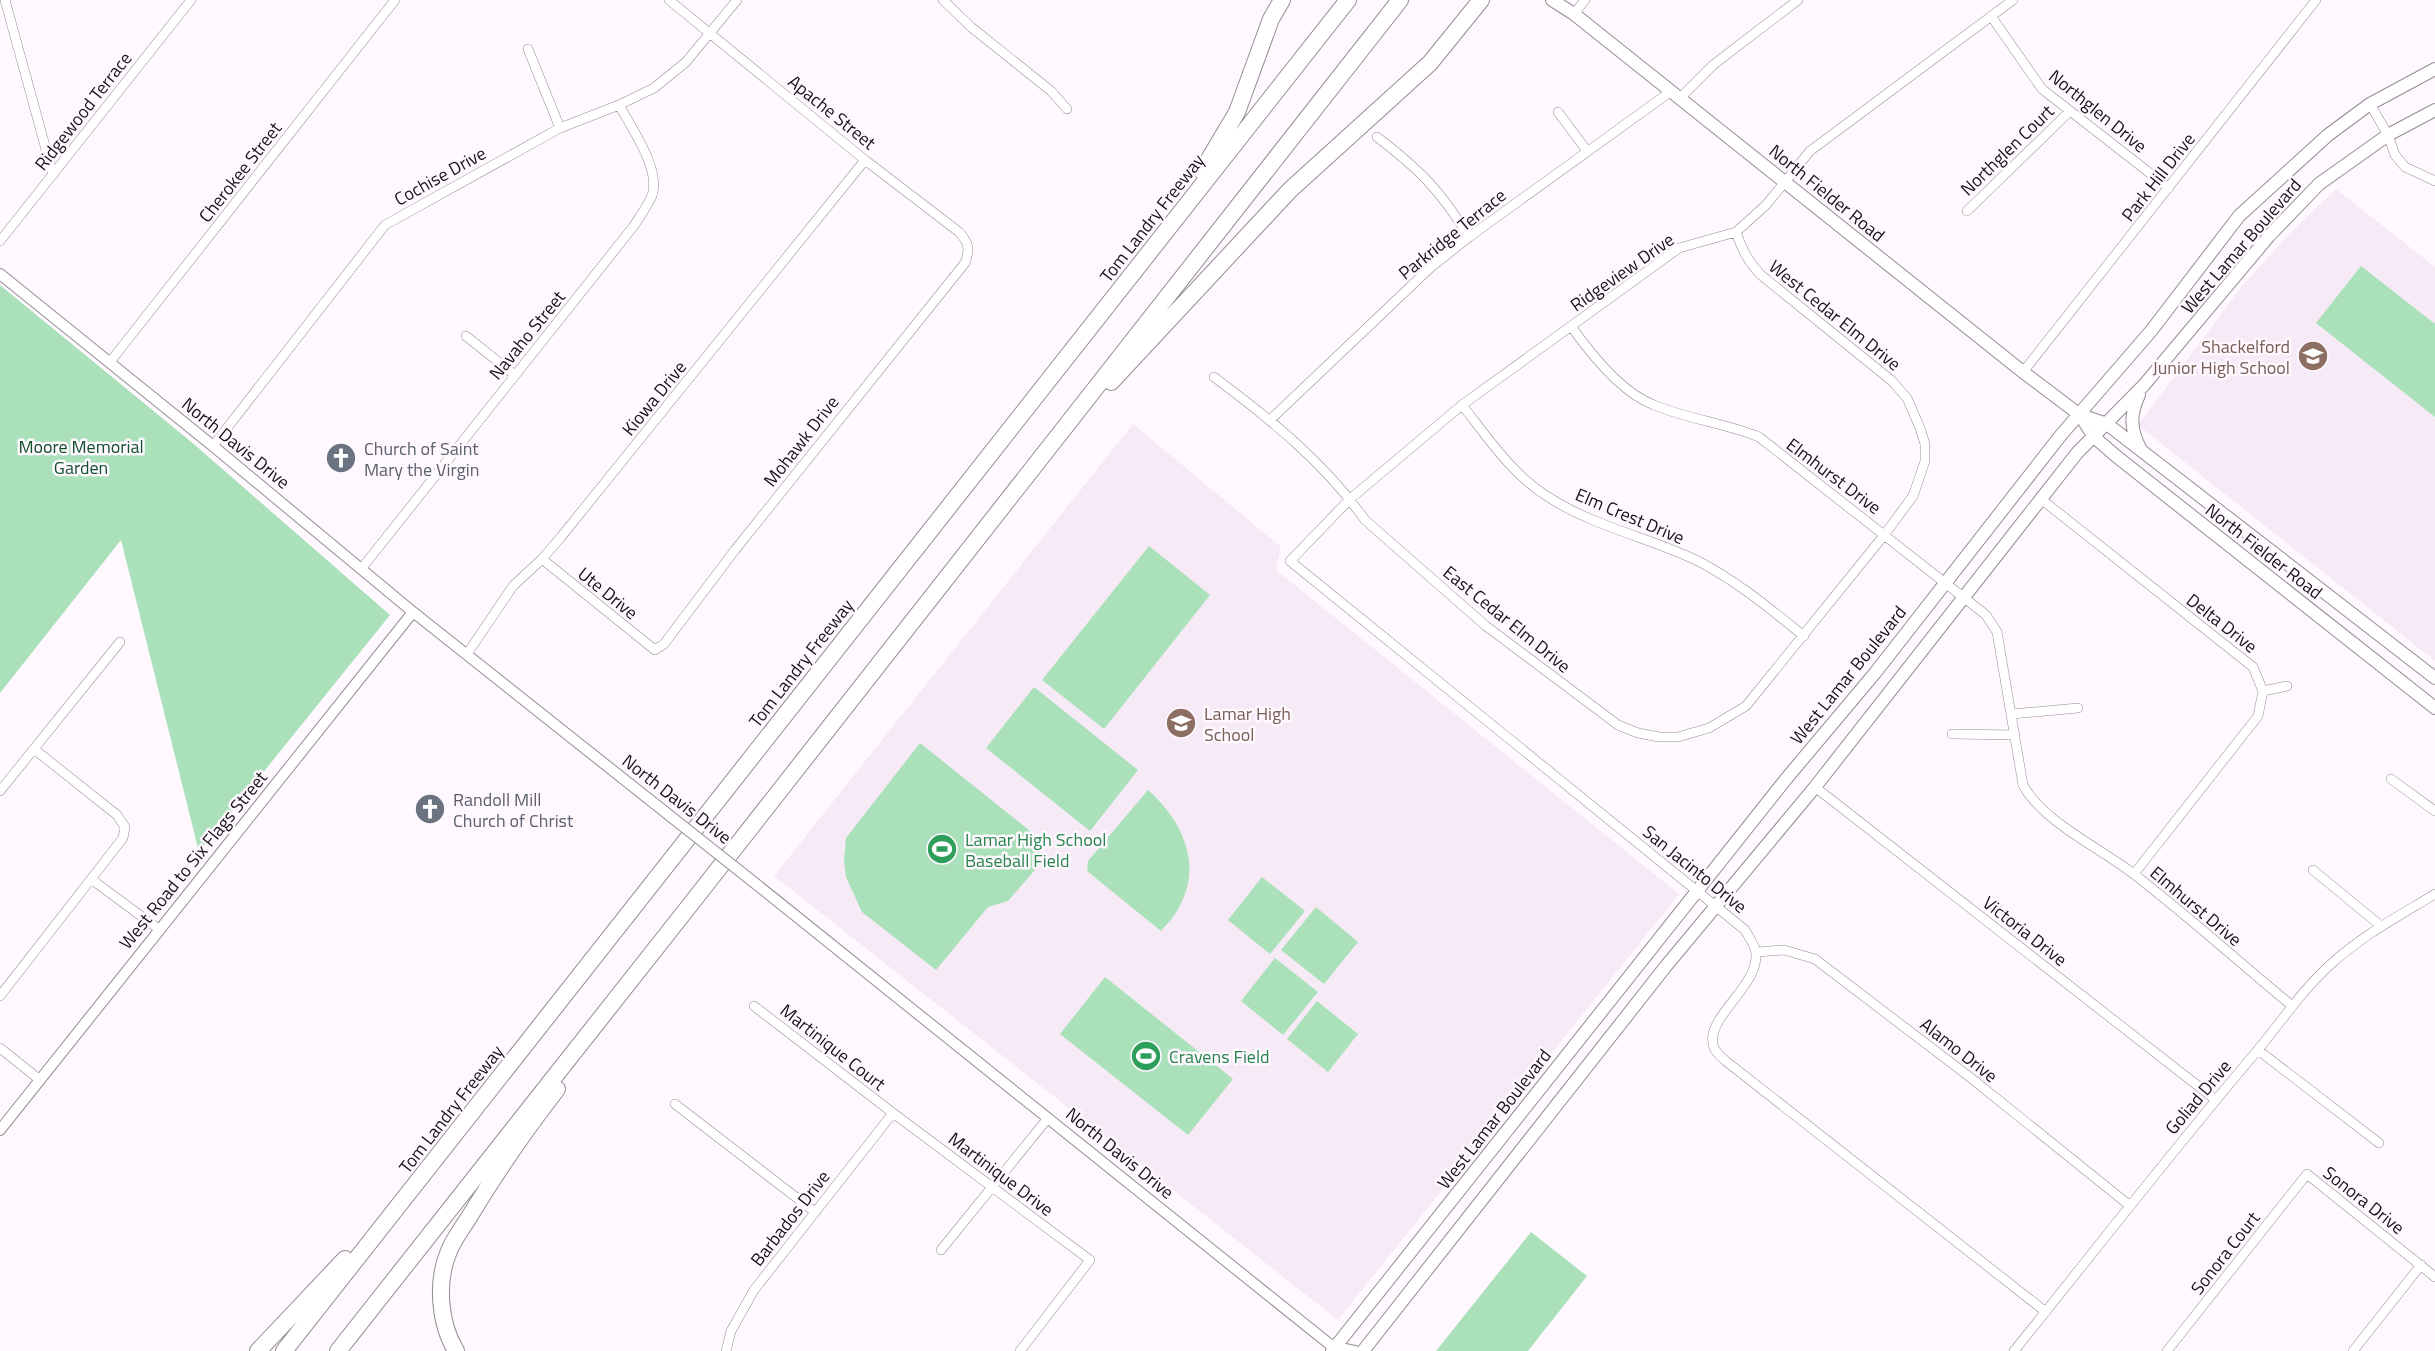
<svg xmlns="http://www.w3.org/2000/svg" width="2435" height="1351" font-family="'Titillium Web',sans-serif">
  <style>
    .built { fill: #f5eaf5 }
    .green { fill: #aae1ba }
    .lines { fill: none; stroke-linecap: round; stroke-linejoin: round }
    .minor-casing { stroke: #938d93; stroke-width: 10 }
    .tertiary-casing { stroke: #938d93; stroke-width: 12 }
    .secondary-casing { stroke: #938d93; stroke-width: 14 }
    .motorway-casing { stroke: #938d93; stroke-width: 18 }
    .minor { stroke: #fff; stroke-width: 9 }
    .tertiary { stroke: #fff; stroke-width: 10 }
    .secondary { stroke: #fff; stroke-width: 12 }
    .motorway { stroke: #fff; stroke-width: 16 }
    .tertiary-bridge-casing { stroke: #938d93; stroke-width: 12; stroke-linecap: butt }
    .tertiary-bridge { stroke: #fff; stroke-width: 10 }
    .labels { text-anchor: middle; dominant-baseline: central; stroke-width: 5; stroke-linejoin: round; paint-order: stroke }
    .street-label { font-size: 18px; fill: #161416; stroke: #fff8ff }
    .education-label { font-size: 18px; fill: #785e54; stroke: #fff8ff; text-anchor: end }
    .park-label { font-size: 18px; fill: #10502c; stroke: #fff8ff }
    .worship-label { font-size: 18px; fill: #5b616d; stroke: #fff8ff; text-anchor: start }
    .leisure-label { font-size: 18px; fill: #27864d; stroke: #fff8ff; text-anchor: start }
  </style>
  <rect width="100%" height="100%" fill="#fff8ff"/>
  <path class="built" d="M2336 189 2435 267V661L2138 425 2242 286 2289 234Z
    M1133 424 1281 547 1276 570 1679 894 1338 1320 774 876Z"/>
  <path class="green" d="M2361 266 2435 324V417L2316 323Z
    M0 285 195 445 390 615 199 852 121 540 0 693Z
    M1149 546 1210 595 1104 729 1042 680Z
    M1034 687 1138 770 1090 831 986 748Z
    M920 743 1039 838 1041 863 1008 901 988 907 936 970 862 912 846 877 844 860 846 838Z
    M1148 790C1182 820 1204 865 1178 909 1174 917 1167 924 1161 931L1087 871 1088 861Z
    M1262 877 1305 911 1270 954 1228 920Z
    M1316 907 1358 942 1324 984 1281 950Z
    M1275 958 1318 992 1283 1035 1241 1001Z
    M1105 977 1233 1079 1188 1135 1060 1034Z
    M1317 1001 1358 1034 1328 1072 1287 1039Z
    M1531 1232 1587 1276 1528 1351H1436Z"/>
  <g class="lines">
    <g class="minor-casing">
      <path id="minor" d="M5 0 53 175
        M943 0 971 27 1051 91 1067 109
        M2013 0 1810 151 1766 205 1736 232 1679 248 1462 405 1350 499 1290 561 1745 930C1748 936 1756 946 1756 954 1758 989 1700 1020 1715 1050 1718 1054 1723 1059 1727 1062L2046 1312
        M1574 14 1585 0
        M1991 16 2042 89 2169 188
        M528 49 560 128
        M1679 99 1713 65 1798 0
        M2370 104 2388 135 2395 155 2405 167 2435 181
        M1558 112 1587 151
        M1377 137C1419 169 1441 191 1469 237
        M1967 211 2069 112
        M0 241 191 0
        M1571 326C1590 353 1622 393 1654 405 1687 419 1725 423 1759 437L1986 615 1997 632 2023 785C2044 823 2101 848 2135 875 2188 916 2239 962 2291 1005
        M466 336 515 375
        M110 362 395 0
        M2023 372 2316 0
        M1214 377C1269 418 1325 463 1365 520L1486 626 1618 725 1638 733 1659 737H1678L1709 728 1746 706 1885 534 1913 496 1925 461V444L1920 428 1907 398 1892 381 1761 275C1748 262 1742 249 1736 232
        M1462 405C1489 439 1512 475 1550 498 1595 527 1651 538 1698 561 1737 581 1770 609 1804 636
        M1271 419 1430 268 1469 237 1670 92
        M213 446 385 225 560 128 619 105 654 88 686 62 737 0
        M2041 499 2253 667 2263 691 2258 716 2134 874
        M542 559 655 650 664 644 735 550 965 263C970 249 969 243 959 232L865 160 669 0
        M362 568 633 227C639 218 646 208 651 198 663 172 632 129 619 105
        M467 654 513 586 542 559 561 537 865 160
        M2263 691 2287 686
        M2012 714 2078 708
        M1952 734 2015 735
        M2391 779 2435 811
        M1815 787 2216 1100
        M0 791 120 642
        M2313 870 2381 926
        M91 879 160 930
        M1757 952 1784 950 1815 959 1971 1078 2129 1205
        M0 996 123 838 125 827 117 815 34 749
        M754 1006 893 1113 1090 1260 1020 1351
        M0 1048 40 1080
        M2258 1050 2379 1143
        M675 1104 815 1212
        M941 1250 1048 1118
        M726 1351 731 1331 754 1290 893 1113
        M2014 1351C2093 1253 2170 1154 2251 1058 2278 1027 2299 993 2330 965 2361 936 2399 916 2435 894
        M2167 1351 2307 1174 2435 1277
        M2353 1351 2421 1265"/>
    </g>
    <g class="tertiary-casing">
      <path id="tertiary" d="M0 274 213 446 413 612 655 804
        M756 884 1338 1351
        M0 1130 413 612
        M1335 1347 1355 1351"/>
    </g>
    <g class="secondary-casing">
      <path id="secondary" d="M1552 0 1574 14 2023 372 2080 415 2107 424 2435 678
        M2139 395C2130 414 2130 429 2140 448
        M2080 415 2094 437 2116 456 2435 708
        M1332 1351 1786 779 1875 673 2061 435 2151 331 2239 216 2328 135 2370 104 2435 69
        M1363 1351 1666 966 1815 787 2077 453 2144 385 2269 236 2319 184 2388 135 2435 110"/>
    </g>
    <g class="motorway-casing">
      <path id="motorway" d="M1202 171 1237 112 1271 19 1282 0
        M1111 382 1290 190 1430 63 1481 0
        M258 1351 345 1259
        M284 1351 1348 0
        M338 1351 690 905 1400 0
        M456 1351C439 1323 436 1281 449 1251 454 1238 464 1226 471 1214 497 1171 526 1129 557 1089"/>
    </g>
    <use href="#minor" class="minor"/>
    <use href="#tertiary" class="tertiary"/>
    <use href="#secondary" class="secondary"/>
    <use href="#motorway" class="motorway"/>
    <g class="tertiary-bridge-casing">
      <path id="tertiary-bridge" d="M655 804 756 884"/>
    </g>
    <use href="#tertiary-bridge" class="tertiary-bridge"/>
  </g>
  <defs>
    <g id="school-disc" transform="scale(1.575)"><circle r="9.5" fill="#8d6e63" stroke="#fff8ff"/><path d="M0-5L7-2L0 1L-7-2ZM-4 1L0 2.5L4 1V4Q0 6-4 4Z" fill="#fff"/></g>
    <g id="church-disc" transform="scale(1.575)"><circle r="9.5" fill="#6b7280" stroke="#fff8ff"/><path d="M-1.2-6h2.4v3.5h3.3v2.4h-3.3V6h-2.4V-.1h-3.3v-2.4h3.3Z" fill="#fff"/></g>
    <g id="stadium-disc" transform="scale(1.575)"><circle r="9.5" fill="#2e9e5b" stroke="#fff8ff"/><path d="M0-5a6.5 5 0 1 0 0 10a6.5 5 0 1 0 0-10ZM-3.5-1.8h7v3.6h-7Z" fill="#fff"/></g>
  </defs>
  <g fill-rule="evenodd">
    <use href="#school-disc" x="2313" y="356"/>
    <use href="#church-disc" x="341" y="458"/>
    <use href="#school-disc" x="1181" y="723"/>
    <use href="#church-disc" x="430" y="809"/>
    <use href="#stadium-disc" x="942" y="849"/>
    <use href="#stadium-disc" x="1146" y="1056"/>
  </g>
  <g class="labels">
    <g class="street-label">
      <text transform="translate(83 111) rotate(-52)">Ridgewood Terrace</text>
      <text transform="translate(2098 111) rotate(39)">Northglen Drive</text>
      <text transform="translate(832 112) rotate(39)">Apache Street</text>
      <text transform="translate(2007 150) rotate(-44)">Northglen Court</text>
      <text transform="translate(240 172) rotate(-52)">Cherokee Street</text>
      <text transform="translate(440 176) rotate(-29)">Cochise Drive</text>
      <text transform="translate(2158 177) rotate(-52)">Park Hill Drive</text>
      <text transform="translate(1827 193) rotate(39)">North Fielder Road</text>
      <text transform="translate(1152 218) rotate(-52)">Tom Landry Freeway</text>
      <text transform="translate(1452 234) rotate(-39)">Parkridge Terrace</text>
      <text transform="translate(2241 246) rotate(-49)">West Lamar Boulevard</text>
      <text transform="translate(1622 272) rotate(-35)">Ridgeview Drive</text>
      <text transform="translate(1835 315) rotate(39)">West Cedar Elm Drive</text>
      <text transform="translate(527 335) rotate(-51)">Navaho Street</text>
      <text transform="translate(654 398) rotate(-51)">Kiowa Drive</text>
      <text transform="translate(801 441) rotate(-52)">Mohawk Drive</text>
      <text transform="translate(236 443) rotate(39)">North Davis Drive</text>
      <text transform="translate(1834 476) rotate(37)">Elmhurst Drive</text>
      <text transform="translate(1630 516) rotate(23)">Elm Crest Drive</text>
      <text transform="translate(2264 551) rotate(38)">North Fielder Road</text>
      <text transform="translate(608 593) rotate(39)">Ute Drive</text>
      <text transform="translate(1507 619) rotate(39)">East Cedar Elm Drive</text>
      <text transform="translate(2222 623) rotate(38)">Delta Drive</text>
      <text transform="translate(801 663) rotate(-52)">Tom Landry Freeway</text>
      <text transform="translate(1848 675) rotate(-51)">West Lamar Boulevard</text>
      <text transform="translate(677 799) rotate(38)">North Davis Drive</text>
      <text transform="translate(193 860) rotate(-51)">West Road to Six Flags Street</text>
      <text transform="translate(1695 869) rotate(39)">San Jacinto Drive</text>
      <text transform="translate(2196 906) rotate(40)">Elmhurst Drive</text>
      <text transform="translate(2025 931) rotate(38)">Victoria Drive</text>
      <text transform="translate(833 1047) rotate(38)">Martinique Court</text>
      <text transform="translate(1959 1050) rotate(38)">Alamo Drive</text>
      <text transform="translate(2198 1097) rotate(-50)">Goliad Drive</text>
      <text transform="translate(451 1109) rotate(-52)">Tom Landry Freeway</text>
      <text transform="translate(1494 1119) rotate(-52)">West Lamar Boulevard</text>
      <text transform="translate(1120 1153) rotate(39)">North Davis Drive</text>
      <text transform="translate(1001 1174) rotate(37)">Martinique Drive</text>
      <text transform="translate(2364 1200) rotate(38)">Sonora Drive</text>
      <text transform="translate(790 1218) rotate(-52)">Barbados Drive</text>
      <text transform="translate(2225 1253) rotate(-52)">Sonora Court</text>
    </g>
    <g class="education-label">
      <text x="2290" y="346">Shackelford<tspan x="2290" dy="21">Junior High School</tspan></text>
      <text x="1204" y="713" text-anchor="start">Lamar High<tspan x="1204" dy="21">School</tspan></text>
    </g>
    <g class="park-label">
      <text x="81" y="446">Moore Memorial<tspan x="81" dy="21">Garden</tspan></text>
    </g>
    <g class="worship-label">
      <text x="364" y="448">Church of Saint<tspan x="364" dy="21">Mary the Virgin</tspan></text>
      <text x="453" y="799">Randoll Mill<tspan x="453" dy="21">Church of Christ</tspan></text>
    </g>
    <g class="leisure-label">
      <text x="965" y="839">Lamar High School<tspan x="965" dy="21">Baseball Field</tspan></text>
      <text x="1169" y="1056">Cravens Field</text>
    </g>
  </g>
</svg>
